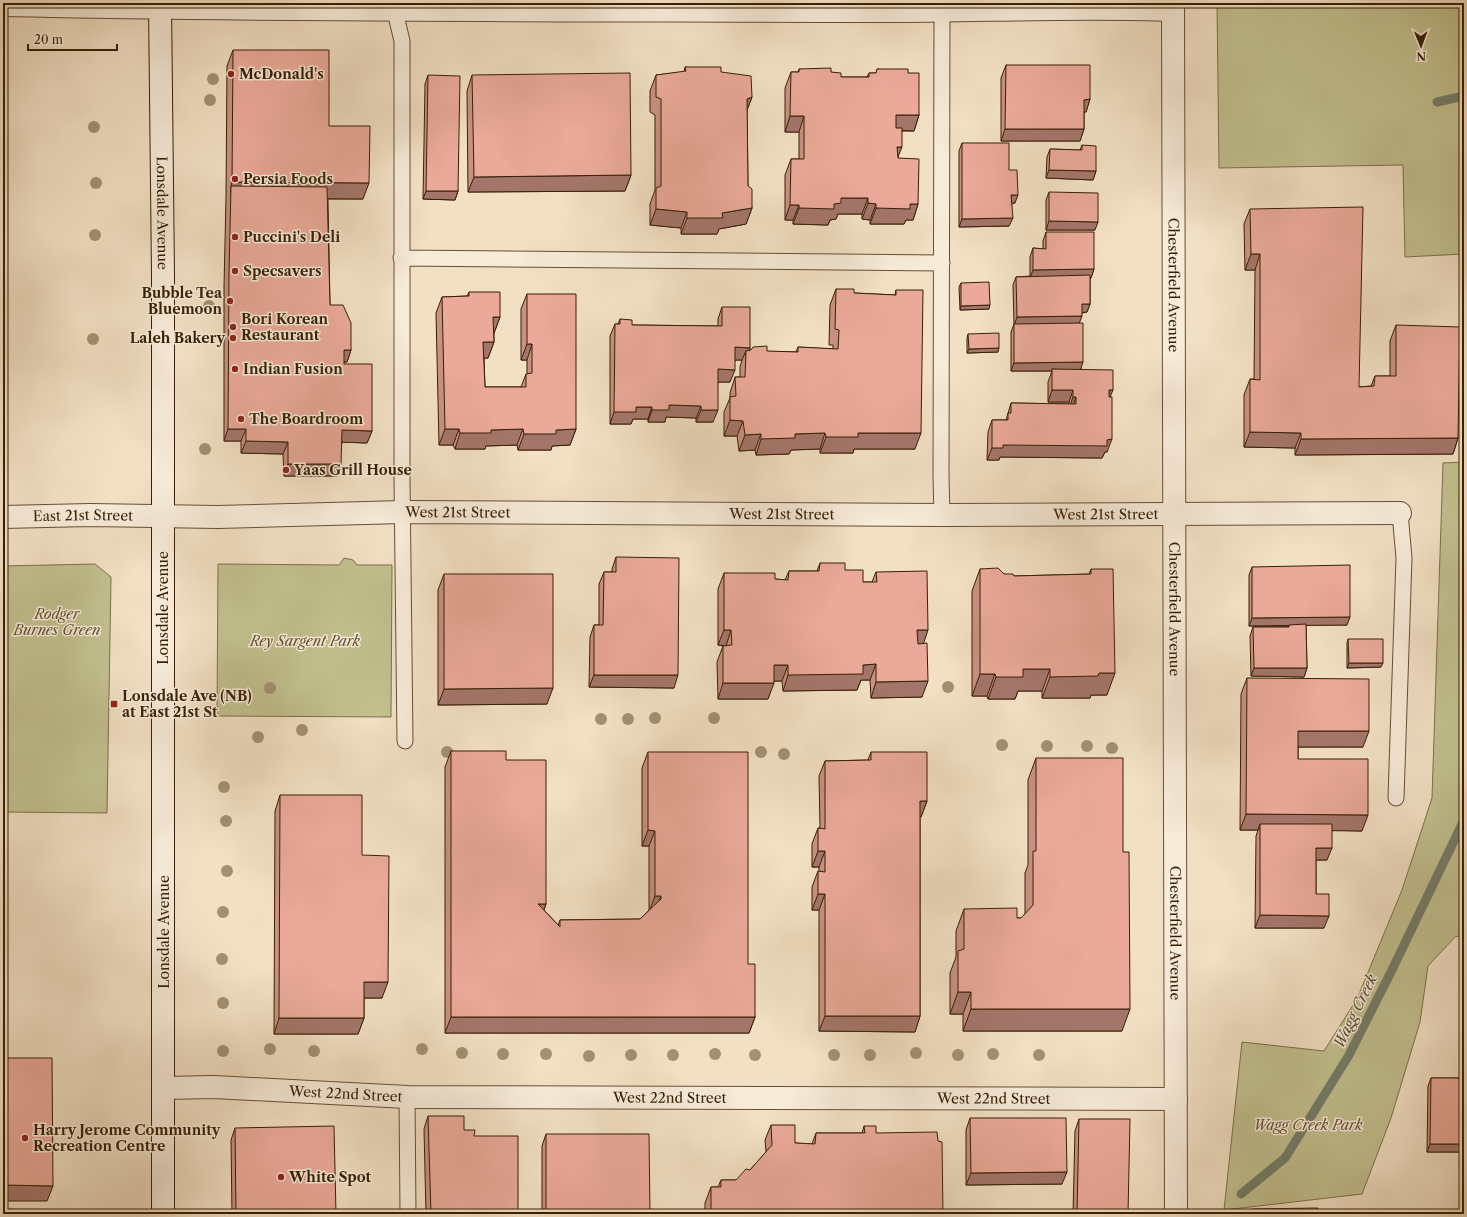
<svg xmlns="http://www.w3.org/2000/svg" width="1467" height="1217" font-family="'Libre Caslon Text',serif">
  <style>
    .green { fill: #c2c08f; stroke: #7d704a }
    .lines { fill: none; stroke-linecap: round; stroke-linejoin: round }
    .stream { stroke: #747e6a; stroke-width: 9 }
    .service-casing { stroke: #664f34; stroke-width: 17 }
    .minor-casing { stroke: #664f34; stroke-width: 24 }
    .tertiary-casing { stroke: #664f34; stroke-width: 24 }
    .secondary-casing { stroke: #381f04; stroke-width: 24 }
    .service { stroke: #f7ebd9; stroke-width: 15 }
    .minor { stroke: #f7ebd9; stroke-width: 22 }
    .tertiary { stroke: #f7ebd9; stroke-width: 22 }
    .secondary { stroke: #f7ebd9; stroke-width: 22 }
    .tree { fill: #a29072 }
    .wall { fill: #c99184; stroke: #381f04 }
    .shaded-wall { fill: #a4766b; stroke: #381f04 }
    .building { fill: #eaa999; stroke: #381f04 }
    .poi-dot { fill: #8f2418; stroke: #f7ebd9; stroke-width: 1.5 }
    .labels { text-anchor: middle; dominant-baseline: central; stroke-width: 3; stroke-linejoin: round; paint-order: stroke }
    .poi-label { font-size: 14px; font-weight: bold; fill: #381f04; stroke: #f7ebd9; text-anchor: start }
    .street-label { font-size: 14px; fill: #381f04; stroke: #f7ebd9 }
    .park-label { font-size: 14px; font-style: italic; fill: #614f2e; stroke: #f7ebd9 }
    .water-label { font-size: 15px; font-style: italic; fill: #564f37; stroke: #f7ebd9 }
  </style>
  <rect width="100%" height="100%" fill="#f2e0c4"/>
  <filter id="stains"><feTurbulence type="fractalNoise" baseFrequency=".005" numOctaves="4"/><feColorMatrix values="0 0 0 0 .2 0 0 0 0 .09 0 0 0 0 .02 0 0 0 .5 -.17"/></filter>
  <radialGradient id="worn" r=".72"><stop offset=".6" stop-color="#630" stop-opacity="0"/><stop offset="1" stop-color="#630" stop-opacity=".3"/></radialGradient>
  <path class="green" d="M1217 3H1464V254L1405 257 1403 165 1219 168Z
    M1464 462V935L1455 937 1428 966 1420 1022 1391 1118 1362 1194 1224 1210 1242 1042 1324 1051 1357 999 1402 890 1432 798 1443 463Z
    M344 558 353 560 357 565H392L391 717 217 716 218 564 339 565Z
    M95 564 111 577 107 813 3 812V566Z
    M3 1209 80 1210V1214H3Z"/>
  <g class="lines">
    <path class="stream" d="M1437 102 1464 96
      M1241 1194 1285 1158 1349 1055 1392 970 1464 820"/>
    <g class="service-casing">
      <path id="service" d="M393 3 402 41V478L405 741
        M401 258 942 263
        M942 515 941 477 942 12
        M1396 798 1404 558 1400 513
        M407 1097 408 1214"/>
    </g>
    <g class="minor-casing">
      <g id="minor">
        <path d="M3 5C289 11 575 10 861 11 965 12 1069 6 1173 10"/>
        <path id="s1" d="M3 517 90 515 218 517 402 512 942 515 1400 513"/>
        <path id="s2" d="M164 1088 214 1087 407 1097 1176 1099"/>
      </g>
    </g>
    <g class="tertiary-casing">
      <g id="tertiary">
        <path id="s3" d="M1173 3 1176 1214"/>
      </g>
    </g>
    <g class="secondary-casing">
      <g id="secondary">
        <path id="s4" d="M160 3 163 275V1214"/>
      </g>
    </g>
    <use href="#service" class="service"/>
    <use href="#minor" class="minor"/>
    <use href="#tertiary" class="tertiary"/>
    <use href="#secondary" class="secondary"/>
  </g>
  <g class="tree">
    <circle cx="213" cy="79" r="6"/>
    <circle cx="210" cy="100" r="6"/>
    <circle cx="94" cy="127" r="6"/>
    <circle cx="96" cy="183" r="6"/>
    <circle cx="95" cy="235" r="6"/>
    <circle cx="209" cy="306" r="6"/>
    <circle cx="93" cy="339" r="6"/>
    <circle cx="205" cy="449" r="6"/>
    <circle cx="948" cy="687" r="6"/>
    <circle cx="270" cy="688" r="6"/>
    <circle cx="655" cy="718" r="6"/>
    <circle cx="714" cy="718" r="6"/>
    <circle cx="601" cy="719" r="6"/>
    <circle cx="628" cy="719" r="6"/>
    <circle cx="302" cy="730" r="6"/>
    <circle cx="258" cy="737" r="6"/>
    <circle cx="1002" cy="745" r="6"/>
    <circle cx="1047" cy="746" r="6"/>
    <circle cx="1087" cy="746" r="6"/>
    <circle cx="1112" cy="748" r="6"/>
    <circle cx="447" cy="752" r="6"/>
    <circle cx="761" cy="752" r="6"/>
    <circle cx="784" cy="754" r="6"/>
    <circle cx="224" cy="787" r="6"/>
    <circle cx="226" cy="821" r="6"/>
    <circle cx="227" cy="871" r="6"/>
    <circle cx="223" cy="912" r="6"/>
    <circle cx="222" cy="959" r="6"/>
    <circle cx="223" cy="1003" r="6"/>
    <circle cx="270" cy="1049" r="6"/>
    <circle cx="422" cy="1049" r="6"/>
    <circle cx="223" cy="1051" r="6"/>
    <circle cx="314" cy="1051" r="6"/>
    <circle cx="462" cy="1053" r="6"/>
    <circle cx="916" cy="1053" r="6"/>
    <circle cx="503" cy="1054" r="6"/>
    <circle cx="546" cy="1054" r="6"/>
    <circle cx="715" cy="1054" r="6"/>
    <circle cx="993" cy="1054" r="6"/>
    <circle cx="631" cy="1055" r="6"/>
    <circle cx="673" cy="1055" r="6"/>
    <circle cx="755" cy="1055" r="6"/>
    <circle cx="834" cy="1055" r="6"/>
    <circle cx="870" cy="1055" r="6"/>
    <circle cx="958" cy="1055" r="6"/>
    <circle cx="1039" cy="1055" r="6"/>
    <circle cx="589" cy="1056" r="6"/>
  </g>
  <path class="wall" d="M233 50 329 126 363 199H328L330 305 351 350 347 362H344V364L372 431 367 443 342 442 337 476H284L283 454 241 453V441H224V287L226 198 227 66Z
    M1006 65 1090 99 1086 112H1084V129L1080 141H1001V78Z
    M685 67 721 72 752 97 747 110 748 186 752 208 746 224 719 229 717 234H681V228L650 225V204L655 190V115L650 112V91L656 75 684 72Z
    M799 69 831 72 841 77H867L869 73H876L877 69 908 73 919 115 914 131H902L898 158 918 204 913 220H906L904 224H870V220L862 219V214H838L836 219 830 220 828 225 793 224V220H785V175L791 159H799V132H785V88L791 72H798Z
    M428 75 458 191 455 200 423 199 425 84Z
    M472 75 631 175 625 191 468 192 467 91Z
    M962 143 1009 170 1015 203H1012L1009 226 959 227V151Z
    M1082 145 1096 171 1093 180 1046 178 1047 157 1050 149 1080 150Z
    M1049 192 1095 230H1046V200Z
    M1250 209 1359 387 1371 386 1375 376H1390V341L1396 325 1458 438 1453 454 1295 455V448L1244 447V395L1250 379H1254L1255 270H1245L1244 224Z
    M1046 232 1094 269 1091 278H1090V304L1087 312 1082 313 1079 323 1081 370 1110 397 1107 452H1105L1102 458 1000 457 999 460H987L988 432 992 420H1006L1011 403 1069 404V402H1048V382L1052 371H1011V332L1014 324 1013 285 1016 277 1030 276V257L1033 248 1043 249V241Z
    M961 283 989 309 960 310 959 287Z
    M836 289 854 293 895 295 896 290 915 449H854L853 453H820V449L791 450 789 454 756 455 755 450 739 451 737 436H724V412L730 398V393L735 377H740V367L742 360H735L730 382H718L713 422H696V418L666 417 665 422H648V419H633L631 424H610V336L615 324H618L620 319 632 325 718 326V319L722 307 750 348 749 351 796 352 798 347 833 349V345H829L830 305Z
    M469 292 500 317 494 333V342L488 358H484L485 387H521L526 374H527V360H521V309L527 294 576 429 570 445 552 446 551 450H518L517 445 486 446 485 449H455L453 445H439L436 313 442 297 467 296Z
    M968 334 998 352 967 353V338Z
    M616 557 674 688 589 687 590 637 594 625H599V584L604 572H612V569Z
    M820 563 845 570 863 582H872L876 572 923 643 922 697 871 698 870 680H861L857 690 783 691 782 681H774L768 699H718L717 662 723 646 718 645V589L724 573 775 579 785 580 789 571H817Z
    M1252 567 1347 625H1306L1307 668 1304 677 1251 676 1250 636 1253 627H1288V626H1249V575Z
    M980 569 1014 576 1089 574 1091 569 1107 695H1091L1090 698H1042V691H1018L1015 699H988L987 696H972V591Z
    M444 574 547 704 438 705V590Z
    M1348 639 1381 667 1347 668V643Z
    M1247 678 1363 747H1298V759L1362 831 1332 830 1327 860H1316V894L1324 928H1255L1256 836 1258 830H1240L1241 694Z
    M451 751 506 760 546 904 544 910 558 925 560 920 640 919 649 910V846H642V768L648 752 748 964 755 1017 749 1033H445V767Z
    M871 752 927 801 921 817H920V1016L915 1032 819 1031V910H812V887L818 871H819V867H812V844L818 828H820L819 776 825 761 868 760Z
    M1036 758 1122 1031H963V1014H950V973L956 957V931L964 909 1017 918H1021L1025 914V873L1028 865V780Z
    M280 795 362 855 382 998H364V1018L358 1034H274L275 811Z
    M1431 1078H1464V1152H1427L1428 1086Z
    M428 1116 464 1130 474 1136 518 1214H426L424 1129Z
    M970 1118 1062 1184 966 1185V1130Z
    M1079 1119 1128 1214H1073L1075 1131Z
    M771 1125 795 1143 812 1144 816 1133H862L864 1126 876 1133 943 1214H705V1203L711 1187H718L721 1180H736L750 1170 766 1152 765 1140Z
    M235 1128 336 1214H232L231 1140Z
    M546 1134 650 1214H542V1146Z"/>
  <path class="shaded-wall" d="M752 97 746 113 747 99Z
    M1090 99 1086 112H1080L1084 100Z
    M896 115H919L914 131 890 130Z
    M790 116H804L799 132H785Z
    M1005 129H1084L1080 141H1001Z
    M897 147H902L896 162Z
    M1049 170 1096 171 1093 180 1046 178Z
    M631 175 625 191 468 192 474 177Z
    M232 182 369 183 363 199 231 198V186Z
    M426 191H458L455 200 423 199Z
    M1011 195H1018L1015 203H1008Z
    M841 198H868L862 214H838L836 219 830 220 828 225 793 224 799 208 834 204Z
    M868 203 876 204 870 220 862 219Z
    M910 204H918L913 220H906L904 224H870L876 208Z
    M790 205H799L793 220H785Z
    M752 208 746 224 719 229 717 234H681L687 218 722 213Z
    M656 209 687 212 681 228 650 225Z
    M1013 218 1009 226 959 227 962 219Z
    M1049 221 1098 222 1095 230H1046Z
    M1251 254H1260L1255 270H1245Z
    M1094 269 1091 278H1030L1033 270Z
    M1082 304H1090L1087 312 1079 313Z
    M990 305 989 309 960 310 961 306Z
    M1082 316 1079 324 1014 326 1017 317Z
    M493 317H500L494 333H488Z
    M483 342H494L488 358H477Z
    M527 344H532L527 360H521Z
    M735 347 750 348 746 360V351L742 360H731Z
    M999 348 998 352 967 353 969 349Z
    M344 350H351L347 362H340Z
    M1083 362 1080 371 1052 369V371H1011L1014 363Z
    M718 369 735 370 730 382H714Z
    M1052 390H1073L1069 402H1048Z
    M1109 390H1113L1108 402Z
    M1073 397H1076L1072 409H1069Z
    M669 405 701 406 696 418 666 417 665 422H648L652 410Z
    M636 407H652L648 419H633L631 424H610L614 412Z
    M701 410H718L713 422H696Z
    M730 420 743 421 737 436H724Z
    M228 429H246L241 441H224Z
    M445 429H459L453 445H439Z
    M523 429 517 445 486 446 485 449H455L460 433 491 430Z
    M576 429 570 445 552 446 551 450H518L524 434 556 430Z
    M342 430 372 431 367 443 337 442Z
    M1250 432 1301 433 1295 448 1244 447Z
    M825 433 820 449 791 450 789 454 756 455 761 439 795 434Z
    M858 433H921L915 449H854L853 453H820L826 437Z
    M761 434 755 450 739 451 745 435Z
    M1458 438 1453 454 1295 455 1301 439Z
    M1112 439 1107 452H1105L1102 458 1000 457 999 460H987L992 448 1003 445Z
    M246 441 288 442 283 454 241 453Z
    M288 464H341L337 476H284Z
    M1350 617 1347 625 1249 626 1252 618Z
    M724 630H731L726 646 718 645Z
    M917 630H928L923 645 912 646Z
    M1349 663H1383L1381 667 1347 668Z
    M876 664 870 680H861L857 690 783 691 788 675 863 665Z
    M774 665H788L782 681H768Z
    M1254 668H1307L1304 677 1251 676Z
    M1023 669H1050L1042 691H1018L1015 699H988L996 677Z
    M1099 673H1115L1107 695H1091L1090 698H1042L1050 677Z
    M980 674H995L987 696H972Z
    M594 675H678L674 688 589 687Z
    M928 681 922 697 871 698 876 682Z
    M723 683H774L768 699H718Z
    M553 688 547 704 438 705 444 689Z
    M1298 731H1369L1363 747H1292Z
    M920 801H927L921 817H915Z
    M1246 814 1368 815 1362 831 1260 830V824L1258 830H1240Z
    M648 830 655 831 649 846H642Z
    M1316 848H1332L1327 860H1311Z
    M818 851H825L819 867H812Z
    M818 894H825L819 910H812Z
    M655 896H661L655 912H649Z
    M538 904H546L540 920Z
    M1260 915 1329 916 1324 928H1255Z
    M364 982H388L382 998H359Z
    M958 992H971L963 1014H950Z
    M971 1009H1130L1122 1031H963Z
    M825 1016H920L915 1032 819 1031Z
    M451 1017H755L749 1033H445Z
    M279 1018H364L358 1034H274Z
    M1430 1144H1464V1152H1427Z
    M1067 1172 1062 1184 966 1185 971 1173Z
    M3 1185 53 1186 47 1201H3Z"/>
  <path class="building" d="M233 50H329V126H370L369 183 232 182Z
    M1006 65H1090V99L1084 100V129H1005Z
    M685 67H721V72L751 76 752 97 747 99 748 186 752 189V208L722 213 723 218H687V212L656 209V188L661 186V99L656 97V75L686 71Z
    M831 68V72L841 73V77H869V73H876L877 69H908V73H919V115H896V128H902V147H897L898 158 919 159 918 204H910V209L876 208V204L868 203V198H841V203L834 204V209L799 208V205H790L791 159H804V116H790L791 72H799V69Z
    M630 73 631 175 474 177 472 75Z
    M428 75 460 76 458 191H426Z
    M962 143H1009V170H1017L1018 195H1011L1013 218 962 219Z
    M1082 145 1096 146V171L1049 170 1050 149 1082 150Z
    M231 186 327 187 330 305H343L351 323V350H344V364H372V431L342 430 341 464H288V442L246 441V429H228L229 274Z
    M1049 192 1098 193V222L1049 221Z
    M1363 207 1359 387 1374 386 1375 376H1396V325L1460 327 1458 438 1301 439V433L1250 432V379L1260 380V254H1251L1250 209Z
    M1046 232H1094V269L1033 270V248L1046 249Z
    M1090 275V304H1082V316L1017 317 1016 277Z
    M989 282 990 305 961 306V283Z
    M836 289H854V293L896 295V290H923L921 433H858V437H826L825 433 795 434V438L761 439V434L745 435 743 421 730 420V397L736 396 735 377H745L746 351 751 350 753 347 767 346V351L798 352V347L838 349 839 330 835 329Z
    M469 292H500V317H493L494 342H483L485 387H526V374L532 373V344H527V294H576V429L556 430V434H524L523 429 491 430V433H460L459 429H445L442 297 469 296Z
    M722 307H750V348L735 347V370L718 369V410H701V406L669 405V410H652V407H636V412H614L615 324H620V319L632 320V325L722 326Z
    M1083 323V362L1014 363V324Z
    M999 333V348L969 349 968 334Z
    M1052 369 1113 370V390H1109V397H1112V439L1107 440V446L1003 445V448H992V420H1008V413H1011V403L1076 404V397H1073V390H1052Z
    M616 557 679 558 678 675H594V625H603L604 572H616Z
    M820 563H845V570H863V582H877L876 572 927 571 928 630H917L918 644 927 643 928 681 876 682V664L863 665V674L788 675V665H774V683H723V646L732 645 731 630H724V573H775V579L788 580 789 571H819Z
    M1350 565V617L1252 618V567Z
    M998 568 1004 574H1013L1014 576 1091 574V569H1113L1115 673H1099L1098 676 1050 677V669H1023V677H996L995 674H980V569Z
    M444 574H553V688L444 689Z
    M1306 624 1307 668H1254L1253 627H1289V625Z
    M1348 639H1383V663H1349Z
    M1247 678 1369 679V731H1298V759H1368V815L1246 814Z
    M451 751H506V760H546V904H538L560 927V920L640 919 661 899V896H655V831L648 830V752H748V964H755V1017H451Z
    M871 752H927V801H920V1016H825V894H818V871L825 872V851H818V828L825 829V761L871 760Z
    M1036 758H1123V852H1129L1130 1009H971V992H958V951L964 949V909L1017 908V918H1021L1033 905V851H1036Z
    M280 795H362V855L389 856 388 982H364V1018H279Z
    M1260 824H1332V848H1316V894H1329V916L1260 915Z
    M3 1058H52L53 1186 3 1185Z
    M1431 1078H1464V1144H1430Z
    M428 1116H464V1130H475L474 1136H518V1214H431Z
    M970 1118H1066L1067 1172 971 1173Z
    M1079 1119H1130L1128 1214H1077Z
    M771 1125H795V1143L815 1144 816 1133H865L864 1126H876V1133L937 1132 938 1141 942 1142 943 1214H711V1187H721V1180H736L746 1169 750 1170 772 1145Z
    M334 1126 336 1214H236L235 1128Z
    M546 1134H649L650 1214H546Z
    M1318 1208V1214H1252V1209Z"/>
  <g class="poi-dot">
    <circle cx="231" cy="74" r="4"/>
    <circle cx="235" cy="179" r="4"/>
    <circle cx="235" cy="237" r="4"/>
    <circle cx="235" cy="271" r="4"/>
    <circle cx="230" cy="301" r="4"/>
    <circle cx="233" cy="327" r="4"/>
    <circle cx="233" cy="338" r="4"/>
    <circle cx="235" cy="369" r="4"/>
    <circle cx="241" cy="419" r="4"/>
    <circle cx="286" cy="470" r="4"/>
    <rect x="110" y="700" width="8" height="8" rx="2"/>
    <circle cx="25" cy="1138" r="4"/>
    <circle cx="281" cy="1177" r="4"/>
  </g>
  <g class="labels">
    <g class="poi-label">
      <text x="239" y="74">McDonald's</text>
      <text x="243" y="179">Persia Foods</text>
      <text x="243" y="237">Puccini's Deli</text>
      <text x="243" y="271">Specsavers</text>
      <text x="222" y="293" text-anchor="end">Bubble Tea<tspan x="222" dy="16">Bluemoon</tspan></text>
      <text x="241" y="319">Bori Korean<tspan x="241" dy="16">Restaurant</tspan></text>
      <text x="225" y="338" text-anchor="end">Laleh Bakery</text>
      <text x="243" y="369">Indian Fusion</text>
      <text x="249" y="419">The Boardroom</text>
      <text x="294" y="470">Yaas Grill House</text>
      <text x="122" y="696">Lonsdale Ave (NB)<tspan x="122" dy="16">at East 21st St</tspan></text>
      <text x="33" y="1130">Harry Jerome Community<tspan x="33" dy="16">Recreation Centre</tspan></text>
      <text x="289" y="1177">White Spot</text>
    </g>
    <g class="street-label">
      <text stroke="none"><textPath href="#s4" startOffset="210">Lonsdale Avenue</textPath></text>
      <text stroke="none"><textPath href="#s3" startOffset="282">Chesterfield Avenue</textPath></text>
      <text stroke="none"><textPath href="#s1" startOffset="455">West 21st Street</textPath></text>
      <text stroke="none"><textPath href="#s1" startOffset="779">West 21st Street</textPath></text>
      <text stroke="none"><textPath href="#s1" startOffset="1103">West 21st Street</textPath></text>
      <text stroke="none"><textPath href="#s1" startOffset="80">East 21st Street</textPath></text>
      <text transform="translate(163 608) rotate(-90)">Lonsdale Avenue</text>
      <text stroke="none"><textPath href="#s3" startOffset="606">Chesterfield Avenue</textPath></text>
      <text transform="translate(164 932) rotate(-90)">Lonsdale Avenue</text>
      <text stroke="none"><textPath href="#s3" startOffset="930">Chesterfield Avenue</textPath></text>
      <text stroke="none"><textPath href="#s2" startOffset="182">West 22nd Street</textPath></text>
      <text stroke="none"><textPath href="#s2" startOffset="506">West 22nd Street</textPath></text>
      <text stroke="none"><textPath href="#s2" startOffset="830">West 22nd Street</textPath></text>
    </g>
    <g class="park-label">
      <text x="57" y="614">Rodger<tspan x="57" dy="16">Burnes Green</tspan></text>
      <text x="305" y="641">Rey Sargent Park</text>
      <text x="1308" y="1125">Wagg Creek Park</text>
    </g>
    <g class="water-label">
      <text transform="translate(1355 1011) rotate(-64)">Wagg Creek</text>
    </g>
  </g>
  <rect width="1467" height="1217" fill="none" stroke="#f2e0c4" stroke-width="16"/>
  <rect x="4" y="4" width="1459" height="1209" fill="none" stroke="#381f04" stroke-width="2"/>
  <rect x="8" y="8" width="1451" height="1201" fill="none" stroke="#381f04"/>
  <g transform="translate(1421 46) rotate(179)" stroke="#f7ebd9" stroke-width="3" paint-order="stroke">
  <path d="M0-3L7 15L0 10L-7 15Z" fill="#381f04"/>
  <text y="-6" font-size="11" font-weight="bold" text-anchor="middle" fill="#381f04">N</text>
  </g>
  <path d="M28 44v6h89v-6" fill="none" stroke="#381f04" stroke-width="2"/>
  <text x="34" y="44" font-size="12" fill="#381f04" stroke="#f7ebd9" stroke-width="3" paint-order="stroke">20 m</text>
  <rect width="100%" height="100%" filter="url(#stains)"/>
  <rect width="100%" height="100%" fill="url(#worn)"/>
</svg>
